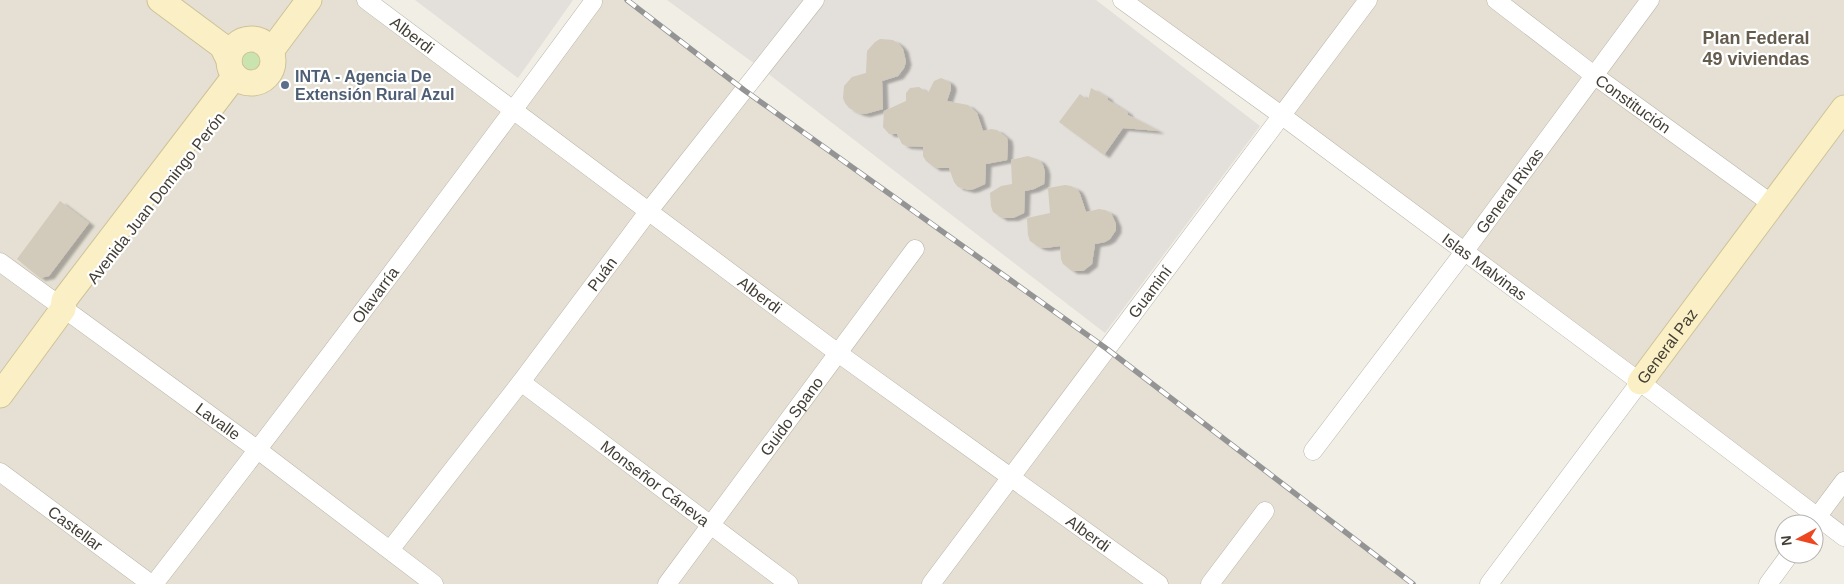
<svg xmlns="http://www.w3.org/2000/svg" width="1844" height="584" font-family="Helvetica,sans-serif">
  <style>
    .residential { fill: #e5e0d3 }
    .industrial { fill: #e3dfda }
    .green { fill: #cae4af }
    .building { fill: #d2cabb; filter: url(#shadow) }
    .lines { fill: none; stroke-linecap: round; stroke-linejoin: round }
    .street-casing { stroke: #bcb6a8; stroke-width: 19 }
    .secondary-casing { stroke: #cfc297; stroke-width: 27 }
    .street { stroke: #fff; stroke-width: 18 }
    .secondary { stroke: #fbf0c5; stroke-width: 25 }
    .rail-casing { stroke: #949494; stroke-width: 5.5 }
    .rail { stroke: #fff; stroke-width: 4; stroke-dasharray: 11; stroke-linecap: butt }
    .service-dot { fill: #5c6f8a; stroke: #fff; stroke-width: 2 }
    .labels { text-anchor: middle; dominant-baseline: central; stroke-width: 4.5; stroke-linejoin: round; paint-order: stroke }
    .street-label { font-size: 16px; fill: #433e35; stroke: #fff }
    .service-label { font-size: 16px; font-weight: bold; fill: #4e5e75; stroke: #fff; text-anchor: start }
    .neighbourhood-label { font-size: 18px; font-weight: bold; fill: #655c4d; stroke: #fff }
  </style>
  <defs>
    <filter id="shadow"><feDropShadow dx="5.5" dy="3" stdDeviation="1" flood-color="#0004"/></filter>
  </defs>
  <rect width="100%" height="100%" fill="#f1eee5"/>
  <path class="residential" d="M0 0H366L513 111 594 0H627L744 90 1107 349 1413 584H0Z
    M1122 0H1844V537Z"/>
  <path class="industrial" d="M415 0H573L518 78Z
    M667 0H1096L1260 126 1105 333 766 72Z"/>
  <path class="green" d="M238 62a11 11 0 1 1 22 0a11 11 0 1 1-22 0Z"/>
  <path class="building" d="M880 39 893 40 899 44 903 49 906 62 904 68 898 76 882 81 883 109 865 114 859 113 849 108 845 103 843 98 844 86 852 77 866 73 867 51 875 42Z
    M941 78 948 81 951 85V89L947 101 968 105 977 113 983 131 991 129 997 130 1007 138 1008 144 1007 160 986 164 985 184 974 189 969 190 958 187 954 182 949 168H935L926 161 923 156V147L906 146 902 144 897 134H889L883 127 884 111 906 101V93L910 88 919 87 928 93 934 81Z
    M1091 88 1107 97 1108 100 1127 112 1128 115 1159 131 1123 128 1104 155 1059 122 1080 94 1088 100Z
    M1028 156 1039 160 1043 165 1045 172 1044 184 1034 189 1025 191 1024 213 1013 218H1002L993 212 991 206 990 193 1001 186 1012 184 1011 160Z
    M1065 185 1071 186 1077 189 1080 194 1086 212 1099 209 1105 210 1111 213 1116 224V230L1110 239 1105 242 1095 244 1092 264 1083 271H1072L1063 264 1061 259 1060 246 1045 248 1039 247 1030 241 1028 235 1027 218 1050 213 1048 188Z
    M60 201 89 223 49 276 40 278 17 259Z"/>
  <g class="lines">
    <g class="street-casing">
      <g id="street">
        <path id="s1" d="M366 0 838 353 1159 584"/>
        <path id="s2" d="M1122 0 1281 115 1640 382 1844 537"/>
        <path id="s3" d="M1496 0 1595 76 1772 204"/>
        <path id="s4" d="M0 262 258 450 434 584"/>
        <path id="s5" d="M521 382 789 584"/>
        <path id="s6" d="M1313 451 1464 252 1650 0"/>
        <path id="s7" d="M0 472 151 584"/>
        <path d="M1812 524 1844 481"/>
        <path id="s8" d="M390 550 521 382 648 212 815 0"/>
        <path id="s9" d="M154 584C303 392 449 198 593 2"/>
        <path id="s10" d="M667 584 915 249"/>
        <path id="s11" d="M931 584 1368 0"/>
        <path d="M1210 584 1265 511"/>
        <path d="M1489 584 1640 382"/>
        <path d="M1768 584 1790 554"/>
      </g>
    </g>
    <g class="secondary-casing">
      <g id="secondary">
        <path d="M160 0 222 46 229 60"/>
        <circle cx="251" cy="61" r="22"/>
        <path d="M271 51 309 0"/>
        <path id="s12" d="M1640 382 1844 108"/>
        <path d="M0 395 63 309 64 300 235 76"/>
      </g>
    </g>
    <use href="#street" class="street"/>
    <use href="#secondary" class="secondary"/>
    <g class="rail-casing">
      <path id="rail" d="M627 0 744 90 1107 349 1413 584"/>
    </g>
    <use href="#rail" class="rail"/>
  </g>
  <circle class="service-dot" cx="285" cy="85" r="5"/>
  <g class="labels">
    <g class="street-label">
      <text stroke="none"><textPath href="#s1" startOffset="58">Alberdi</textPath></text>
      <text stroke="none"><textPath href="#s3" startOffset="172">Constitución</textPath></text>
      <text stroke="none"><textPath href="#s6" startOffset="326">General Rivas</textPath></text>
      <text transform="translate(156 198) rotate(-52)">Avenida Juan Domingo Perón</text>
      <text stroke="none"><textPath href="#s2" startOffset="450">Islas Malvinas</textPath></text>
      <text stroke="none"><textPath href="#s8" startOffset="348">Puán</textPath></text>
      <text stroke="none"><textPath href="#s11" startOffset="365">Guaminí</textPath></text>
      <text stroke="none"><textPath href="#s9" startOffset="364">Olavarría</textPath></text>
      <text stroke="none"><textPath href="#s1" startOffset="492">Alberdi</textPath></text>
      <text stroke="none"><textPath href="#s12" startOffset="45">General Paz</textPath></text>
      <text stroke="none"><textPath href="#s10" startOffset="209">Guido Spano</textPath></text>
      <text stroke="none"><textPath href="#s4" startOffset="270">Lavalle</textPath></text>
      <text stroke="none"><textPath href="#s5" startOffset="168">Monseñor Cáneva</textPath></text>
      <text stroke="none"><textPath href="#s7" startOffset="94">Castellar</textPath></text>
      <text stroke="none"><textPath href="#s1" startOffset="898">Alberdi</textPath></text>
    </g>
    <g class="service-label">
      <text x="295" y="76">INTA - Agencia De<tspan x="295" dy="18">Extensión Rural Azul</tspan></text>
    </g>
    <g class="neighbourhood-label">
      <text x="1756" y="38">Plan Federal<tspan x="1756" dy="21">49 viviendas</tspan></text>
    </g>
  </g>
  <g transform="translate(1799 539) rotate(263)"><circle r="24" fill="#ffffff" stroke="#b4b2ae"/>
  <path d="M0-4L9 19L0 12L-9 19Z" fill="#ee461f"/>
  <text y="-8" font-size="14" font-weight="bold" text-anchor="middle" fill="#433e35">N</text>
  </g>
</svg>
